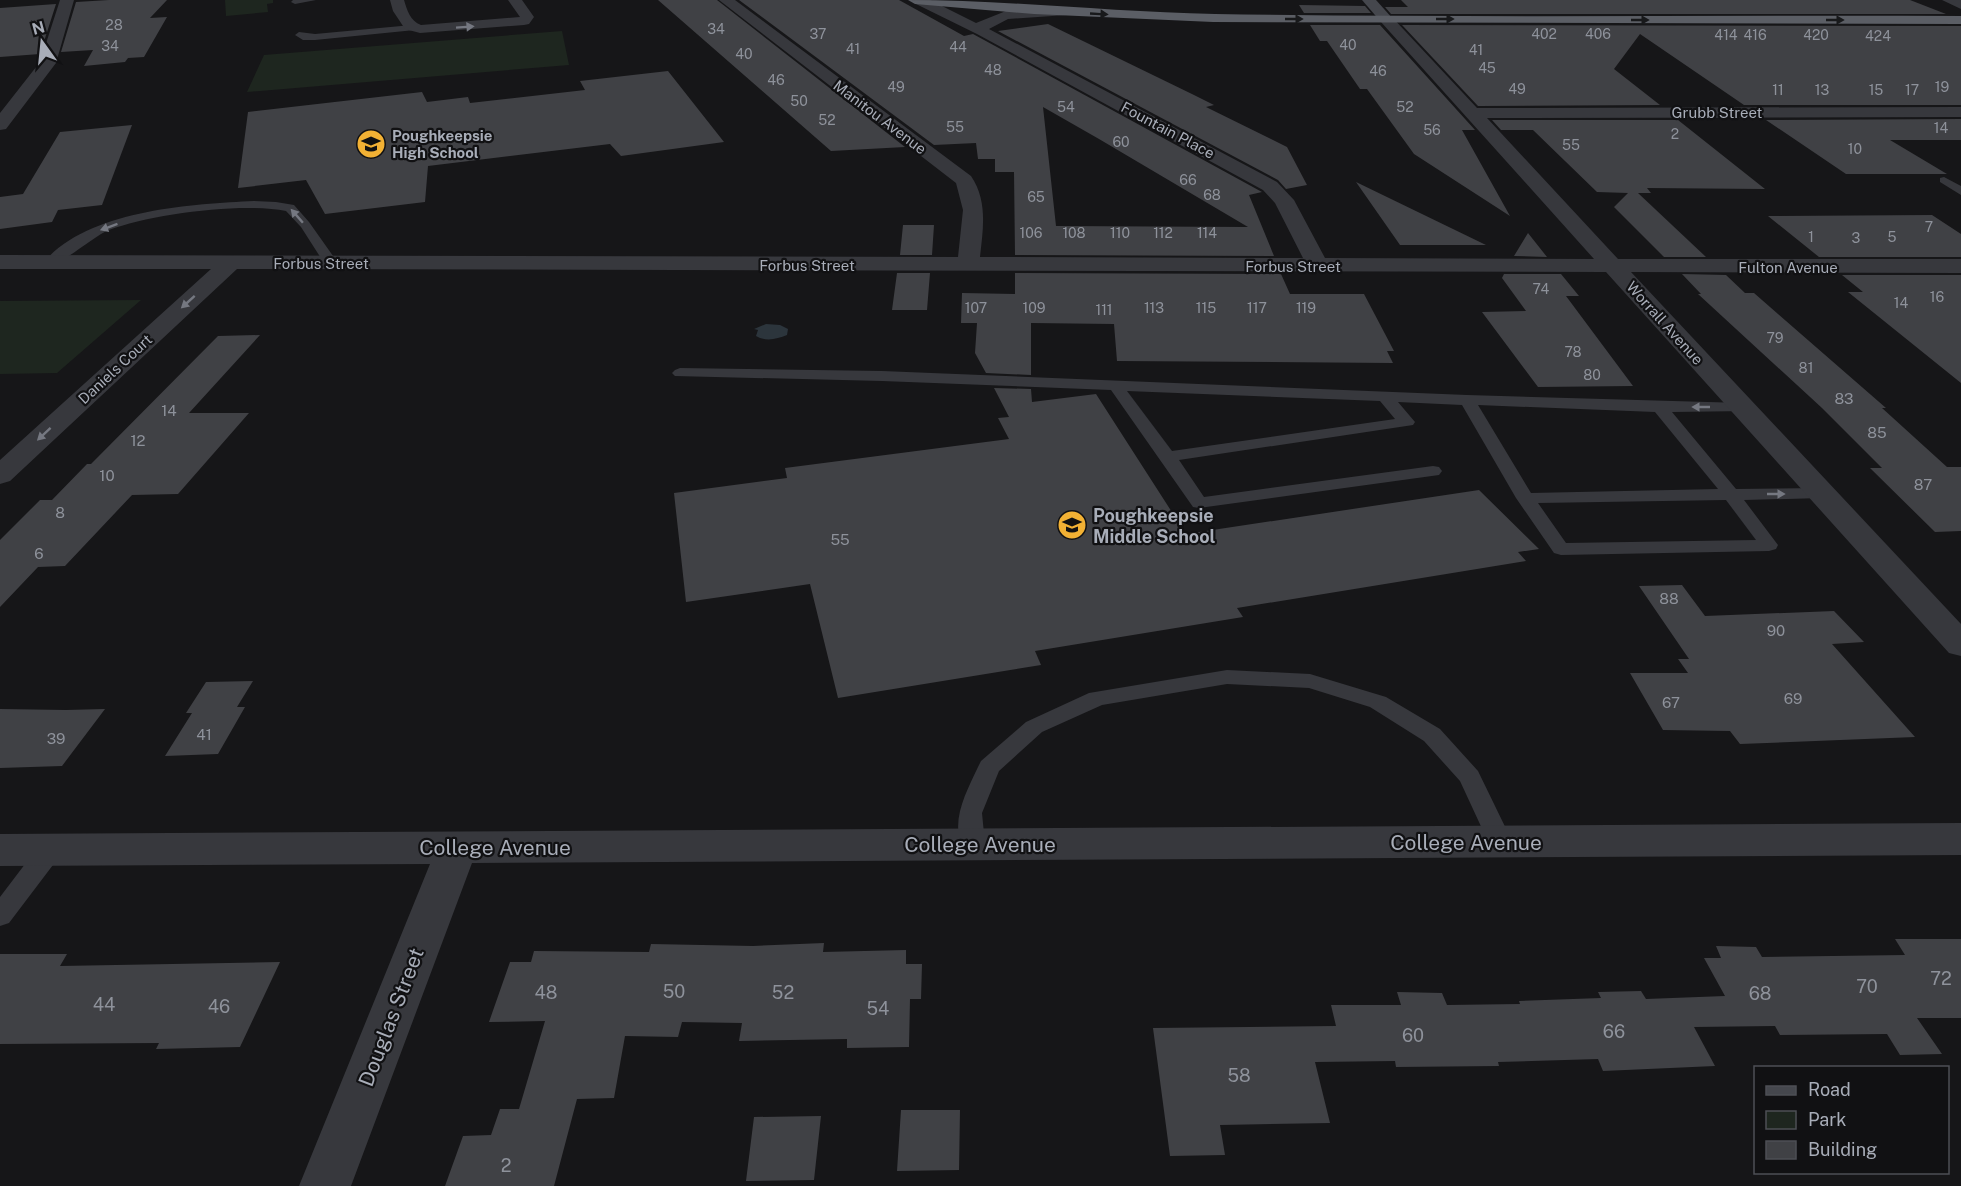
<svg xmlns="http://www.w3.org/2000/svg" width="1961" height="1186" font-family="'Public Sans',sans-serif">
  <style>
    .green { fill: #1e261f }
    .water { fill: #2c353c }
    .building { fill: #404145; fill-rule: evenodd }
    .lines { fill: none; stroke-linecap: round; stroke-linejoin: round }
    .service { fill: #37383d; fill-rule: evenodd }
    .minor { fill: #37383d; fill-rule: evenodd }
    .secondary { fill: #45474d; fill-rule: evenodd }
    .trunk { fill: #5b5e65; fill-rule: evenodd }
    .oneway { fill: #18191b }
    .oneway2 { fill: #757881 }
    .labels { text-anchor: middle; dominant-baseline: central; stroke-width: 4.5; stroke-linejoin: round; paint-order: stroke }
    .far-number-label { font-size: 14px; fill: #8e929b }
    .far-street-label { font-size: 15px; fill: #a8adb8; stroke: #111113 }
    .far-poi-label { font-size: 15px; font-weight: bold; fill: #a8adb8; stroke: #111113; text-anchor: start }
    .number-label { font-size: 15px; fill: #8e929b }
    .poi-label { font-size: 18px; font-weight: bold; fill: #a8adb8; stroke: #111113; text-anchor: start }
    .near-number-label { font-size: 18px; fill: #8e929b }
    .near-street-label { font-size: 21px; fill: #a8adb8; stroke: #111113 }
  </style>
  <rect width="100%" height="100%" fill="#161618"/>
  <path class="green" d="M225 0H273V3L267 4 268 12 226 16Z
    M562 31 569 65 247 92 264 55Z
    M141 300 57 373 0 374V301Z"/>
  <path class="water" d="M766 324 780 325 788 329 787 335C777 339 766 342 756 336L758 330 754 329Z"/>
  <path class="building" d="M109 0H167L150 18 167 17 144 57 128 58 125 62 84 66 93 50 61 52 76 2Z
    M658 0H717L905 147 831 151Z
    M739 0H899L964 36 973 34 1262 192 1249 195 1274 256 1015 255 1014 172H995V159H978L976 143 934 145ZM1043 107 1099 139 1248 227 1056 226Z
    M1401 0H1910L1946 14H1391L1385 7H1408Z
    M56 4 40 54 0 57V8Z
    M1299 5 1365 6 1371 13H1304Z
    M1048 24 1194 95 1214 105 1206 107 1287 147 1307 185 1286 189 1278 180 998 31Z
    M1310 25H1380L1475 130H1462L1510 216 1414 154 1367 89H1360L1327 41H1320Z
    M1402 25 1961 26V105H1744L1640 34 1614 69 1660 105 1478 106Z
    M668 71 724 142 621 156 610 144 428 166 425 202 325 214 306 180 238 188 248 112 422 92 427 102 468 97 470 103 585 90 580 81Z
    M1961 119V140H1890L1947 174H1846L1766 120Z
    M1492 120H1678L1765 189 1647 188 1651 193H1638L1706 257H1664L1614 207 1628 193 1597 192 1533 130H1501Z
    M132 125 102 205 58 210 52 222 0 229V197L23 194 60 132Z
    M1356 182 1486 245H1400Z
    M1932 215 1961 234V257H1819L1768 216Z
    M903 225H934L932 255H900Z
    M1528 233 1547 257 1514 256Z
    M897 273H930L927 310H892Z
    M1015 273 1281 274 1290 294H1364L1394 351H1387L1393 363 1117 361 1114 324 1031 323V375L986 373 975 353 977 323H961L962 293 1015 294Z
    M1504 274H1561L1579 296H1566L1633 386 1538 387 1482 312 1526 311 1502 278Z
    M1682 274 1726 275 1745 293H1754L1886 408H1882L1947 467H1961V531L1935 532 1870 468H1882L1822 408 1698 294H1701Z
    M1842 275H1961V383L1848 292H1863Z
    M260 335 189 413H249L178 494 132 495 65 566 38 567 0 607V540L40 500H52L87 464H91L218 336Z
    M994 388 1031 389 1032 402 1096 394 1186 534 1479 490 1539 549 1518 552 1526 561 1237 608 1243 617 1035 651 1041 665 838 698 810 584 686 602 674 493 787 478 785 468 1009 439 998 418 1009 417Z
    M1682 585 1705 616 1834 611 1864 642 1832 644 1915 737 1740 744 1730 731 1663 730 1630 673H1688L1678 659H1689L1639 586Z
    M253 681 237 707H245L218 754 165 756 192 713H186L206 682Z
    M0 709 66 710 105 709 62 766 0 768Z
    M1895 939H1961V1018H1917L1942 1054 1900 1055 1887 1034 1780 1035 1775 1026 1694 1027 1715 1066 1603 1071 1598 1059 1498 1062 1499 1066 1396 1067 1395 1061 1315 1062 1330 1123 1220 1125 1225 1155 1170 1156 1153 1028 1336 1026 1331 1005H1401L1397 992 1442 993 1447 1005 1520 1004 1519 1001 1601 998 1598 992 1641 991 1646 999 1725 996 1704 958H1721L1716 946 1756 947 1762 957 1905 955Z
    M824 943 823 952 906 950V964H922L921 999H910L909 1047 847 1048V1039L739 1041 742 1023 682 1022 678 1037 625 1036 614 1098 577 1099 554 1186H445L463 1136 491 1135 500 1109H519L545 1021 489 1022 510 962H531L534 951 649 952 651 944 753 946Z
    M0 954H67L60 966 280 962 240 1047 156 1049 159 1043 0 1044Z
    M901 1110H960L959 1170 897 1171Z
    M821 1116 814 1180 746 1181 754 1117Z"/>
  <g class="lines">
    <path class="service" d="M293 0H316L295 4 291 2Z
      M412 25 415 26V30L315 40H303L295 35 299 32 315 34Z
      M1944 177 1961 186V195L1940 182V178Z
      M254 201 276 202 294 205 309 222 338 263 336 266H326L301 227 286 211C243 202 150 214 109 230 93 236 59 268 46 265L44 262C88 210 191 204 254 201Z
      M680 368 882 371 1467 395 1743 403 1751 408 1749 411 1672 412 1736 489 1822 488 1828 489 1831 493 1828 497 1822 498 1744 500 1778 545 1776 549 1769 551 1561 555 1554 553 1516 498 1462 405 1398 402 1415 422 1413 425 1179 460 1204 497 1433 466 1439 467 1442 471 1439 475 1199 508 1193 507 1111 390 882 381 675 376 672 373 675 370ZM1127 391 1380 401 1395 419 1172 451ZM1478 405 1655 412 1718 489 1531 493ZM1726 500 1756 540 1566 543 1538 503Z
      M1227 670 1310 674 1386 697 1440 729 1478 771 1512 841 1509 848 1500 850 1491 848 1460 781 1424 741 1370 707 1309 688 1227 684 1102 705 1042 732 999 771 982 813 985 844 982 851 973 853 964 851C949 822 966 793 978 767L981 761 1026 722 1089 693Z
      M50 841 59 843 62 850 59 857 9 923 0 926V897L41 843Z"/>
    <path class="minor" d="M60 0H74L56 63 6 129 0 130V113L40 62Z
      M390 0H404C407 10 410 21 421 25L520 17 508 0H522L534 17 529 24 524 25 420 33 405 29 393 11Z
      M719 0H735L971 176C988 201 983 229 980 257L1303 258 1275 203 1263 190 977 34 916 4 915 0H930L976 23 1006 11 1067 9 1069 12 1067 15 1008 19 989 29 1277 182 1294 200 1325 258 1594 259 1381 22 1379 19 1381 16H1391L1477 108 1961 107V117L1487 118 1618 259H1961V273L1631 272 1961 624V656L1949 653 1606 272 237 269 10 481 0 484V460L211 269H0V255L958 257 963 210 956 183Z
      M1942 0H1961V9Z
      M1961 823V855L472 863 351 1186H299L430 864 0 866V834Z"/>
    <path class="secondary" d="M1362 0H1376L1393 19 1391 22H1381Z"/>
    <path class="trunk" d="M908 0C1010 0 1112 12 1215 14 1463 18 1712 15 1961 16V24L1213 22 1034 14 915 4Z"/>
  </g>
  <defs><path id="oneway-solid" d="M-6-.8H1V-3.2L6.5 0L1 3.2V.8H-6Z" transform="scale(1.5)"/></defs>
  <g class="oneway">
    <use href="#oneway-solid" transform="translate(1099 14) rotate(3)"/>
    <use href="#oneway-solid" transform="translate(1294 19)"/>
    <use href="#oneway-solid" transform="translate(1445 19)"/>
    <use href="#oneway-solid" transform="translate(1640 20)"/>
    <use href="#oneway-solid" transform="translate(1835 20)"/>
  </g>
  <g class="oneway2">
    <use href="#oneway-solid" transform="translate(465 27) rotate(-4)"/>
    <use href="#oneway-solid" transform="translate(297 216) rotate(-131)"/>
    <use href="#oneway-solid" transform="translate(109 227) rotate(160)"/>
    <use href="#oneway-solid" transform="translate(188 302) rotate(138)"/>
    <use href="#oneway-solid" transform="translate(1701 407) rotate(-180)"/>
    <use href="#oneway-solid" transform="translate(44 434) rotate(137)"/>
    <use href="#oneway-solid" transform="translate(1776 494)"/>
  </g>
  <defs>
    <g id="school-disc" transform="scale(1.5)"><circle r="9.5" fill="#f2b134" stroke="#111113"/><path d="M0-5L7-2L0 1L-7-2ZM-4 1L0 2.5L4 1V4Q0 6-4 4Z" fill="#111"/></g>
  </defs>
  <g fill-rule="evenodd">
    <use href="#school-disc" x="371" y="144"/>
    <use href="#school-disc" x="1072" y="525"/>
  </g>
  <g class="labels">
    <g class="far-number-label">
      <text x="114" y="25">28</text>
      <text x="716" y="29">34</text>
      <text x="818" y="34">37</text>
      <text x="1544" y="34">402</text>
      <text x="1598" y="34">406</text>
      <text x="1726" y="35">414</text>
      <text x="1755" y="35">416</text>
      <text x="1816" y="35">420</text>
      <text x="1878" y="36">424</text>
      <text x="1348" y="45">40</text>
      <text x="110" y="46">34</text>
      <text x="958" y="47">44</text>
      <text x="853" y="49">41</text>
      <text x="1476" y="50">41</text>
      <text x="744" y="54">40</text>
      <text x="1487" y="68">45</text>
      <text x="993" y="70">48</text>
      <text x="1378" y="71">46</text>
      <text x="776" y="80">46</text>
      <text x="896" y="87">49</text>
      <text x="1942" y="87">19</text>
      <text x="1517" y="89">49</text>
      <text x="1778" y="90">11</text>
      <text x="1822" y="90">13</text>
      <text x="1876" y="90">15</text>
      <text x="1912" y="90">17</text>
      <text x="799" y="101">50</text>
      <text x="1066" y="107">54</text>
      <text x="1405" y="107">52</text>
      <text x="827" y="120">52</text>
      <text x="955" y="127">55</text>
      <text x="1941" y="128">14</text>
      <text x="1432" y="130">56</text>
      <text x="1675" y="134">2</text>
      <text x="1121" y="142">60</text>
      <text x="1571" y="145">55</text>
      <text x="1855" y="149">10</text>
      <text x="1188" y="180">66</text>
      <text x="1212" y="195">68</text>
      <text x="1036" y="197">65</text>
      <text x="1929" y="227">7</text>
      <text x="1031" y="233">106</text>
      <text x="1074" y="233">108</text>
      <text x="1120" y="233">110</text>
      <text x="1163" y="233">112</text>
      <text x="1207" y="233">114</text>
      <text x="1811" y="237">1</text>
      <text x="1892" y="237">5</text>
      <text x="1856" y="238">3</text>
      <text x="1541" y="289">74</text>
      <text x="1937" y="297">16</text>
      <text x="1901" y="303">14</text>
      <text x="976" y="308">107</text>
      <text x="1034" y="308">109</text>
      <text x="1154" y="308">113</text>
      <text x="1206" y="308">115</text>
      <text x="1257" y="308">117</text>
      <text x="1306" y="308">119</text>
      <text x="1104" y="310">111</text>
      <text x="1775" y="338">79</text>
      <text x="1573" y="352">78</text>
      <text x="1806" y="368">81</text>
      <text x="1592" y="375">80</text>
    </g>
    <g class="far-street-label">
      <text x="1717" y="112">Grubb Street</text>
      <text transform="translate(880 117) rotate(37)">Manitou Avenue</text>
      <text transform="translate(1168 130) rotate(28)">Fountain Place</text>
      <text x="321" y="263">Forbus Street</text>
      <text x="807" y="265">Forbus Street</text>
      <text x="1293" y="266">Forbus Street</text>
      <text x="1788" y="267">Fulton Avenue</text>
      <text transform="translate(1665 323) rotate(48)">Worrall Avenue</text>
      <text transform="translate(115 369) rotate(-43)">Daniels Court</text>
    </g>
    <g class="far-poi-label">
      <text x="392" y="135">Poughkeepsie<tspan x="392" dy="17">High School</tspan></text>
    </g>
    <g class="number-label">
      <text x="1844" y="398">83</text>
      <text x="169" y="410">14</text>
      <text x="1877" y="432">85</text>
      <text x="138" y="440">12</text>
      <text x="107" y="475">10</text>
      <text x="1923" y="484">87</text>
      <text x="60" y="512">8</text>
      <text x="840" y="539">55</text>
      <text x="39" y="553">6</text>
      <text x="1669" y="598">88</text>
      <text x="1776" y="630">90</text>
      <text x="1793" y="698">69</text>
      <text x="1671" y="702">67</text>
      <text x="204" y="734">41</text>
      <text x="56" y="738">39</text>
    </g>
    <g class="poi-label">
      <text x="1093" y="515">Poughkeepsie<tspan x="1093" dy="21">Middle School</tspan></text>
    </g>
    <g class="near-number-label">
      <text x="1941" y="978">72</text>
      <text x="1867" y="986">70</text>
      <text x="674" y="991">50</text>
      <text x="546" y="992">48</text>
      <text x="783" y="992">52</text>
      <text x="1760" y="993">68</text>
      <text x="104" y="1004">44</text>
      <text x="219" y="1006">46</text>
      <text x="878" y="1008">54</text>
      <text x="1614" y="1031">66</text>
      <text x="1413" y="1035">60</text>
      <text x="1239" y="1075">58</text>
      <text x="506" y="1165">2</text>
    </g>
    <g class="near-street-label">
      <text x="1466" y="842">College Avenue</text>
      <text x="980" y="844">College Avenue</text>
      <text x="495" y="847">College Avenue</text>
      <text transform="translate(391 1017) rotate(-69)">Douglas Street</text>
    </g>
  </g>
  <rect x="1754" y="1066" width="195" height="108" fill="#111113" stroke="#4d4f55" stroke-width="1.5"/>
  <rect x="1766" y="1086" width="30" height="9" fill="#45474d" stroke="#4d4f55" stroke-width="1.5"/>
  <text x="1808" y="1096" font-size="18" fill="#a8adb8">Road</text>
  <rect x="1766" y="1111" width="30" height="18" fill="#1e261f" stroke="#4d4f55" stroke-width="1.5"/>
  <text x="1808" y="1126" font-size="18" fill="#a8adb8">Park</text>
  <rect x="1766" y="1141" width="30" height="18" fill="#404145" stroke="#4d4f55" stroke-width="1.5"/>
  <text x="1808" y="1156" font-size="18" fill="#a8adb8">Building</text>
  <g transform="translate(42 42) rotate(345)" stroke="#111113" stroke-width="4.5" paint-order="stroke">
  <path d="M0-4.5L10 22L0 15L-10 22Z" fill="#a8adb8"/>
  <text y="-9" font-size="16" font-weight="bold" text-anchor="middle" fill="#a8adb8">N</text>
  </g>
</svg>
